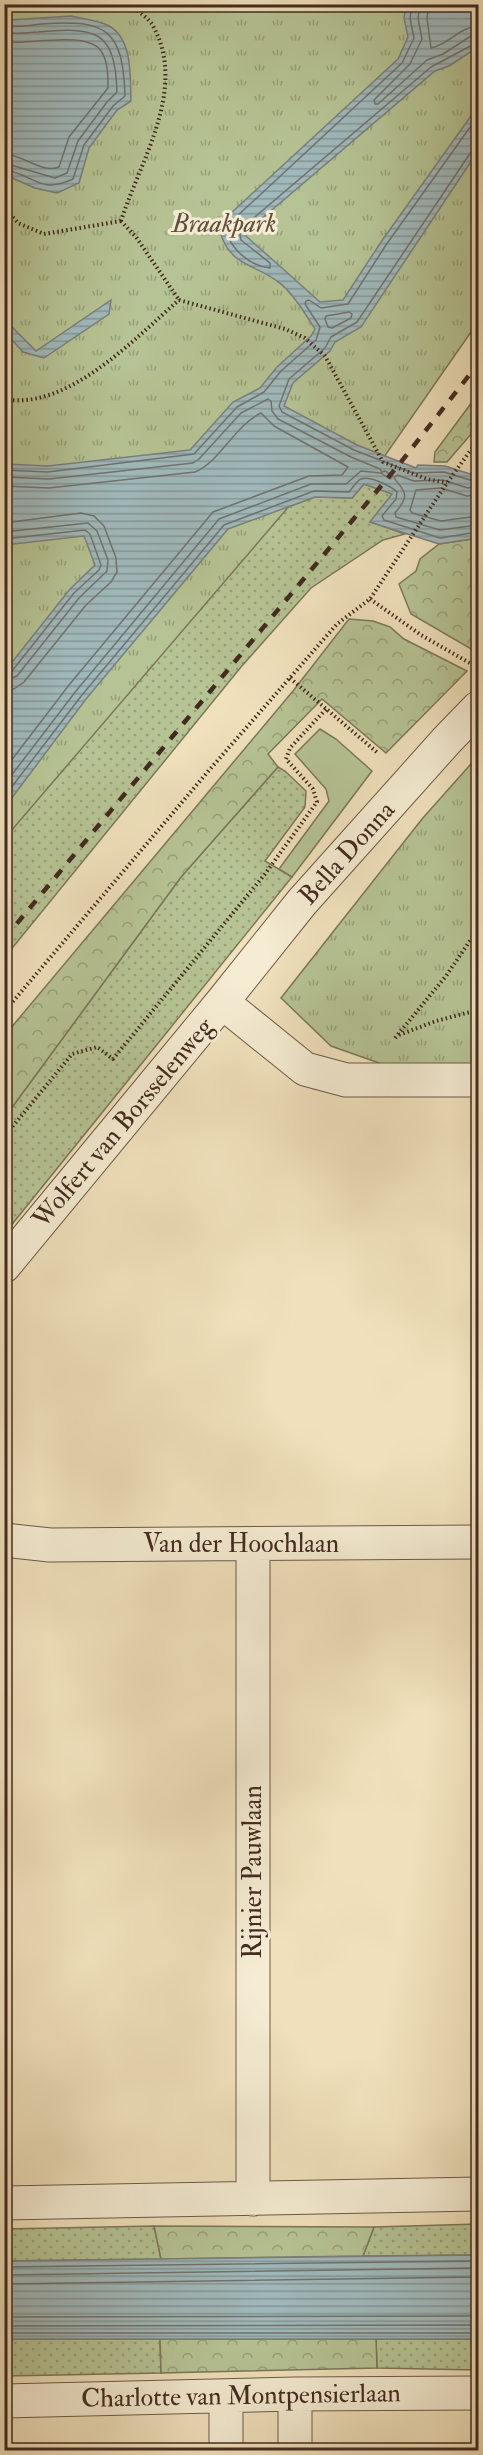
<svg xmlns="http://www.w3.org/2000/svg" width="483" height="2455" font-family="'IM FELL Double Pica',serif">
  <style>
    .grass { fill: url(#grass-dots); stroke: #7c765a; stroke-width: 1.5 }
    .forest { fill: url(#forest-crowns); stroke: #7c765a; stroke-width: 1.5 }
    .park { fill: url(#park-tufts); stroke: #7c765a; stroke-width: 1.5 }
    .garden { fill: #b6c394; stroke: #7c765a; stroke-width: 1.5 }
    .water { fill: url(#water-rules); stroke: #7b807e; stroke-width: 1.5 }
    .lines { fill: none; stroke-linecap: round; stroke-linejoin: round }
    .shore { stroke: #72726e; stroke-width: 1.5 }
    .minor-casing { stroke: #6e5847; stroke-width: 35 }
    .path { stroke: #432a20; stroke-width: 4; stroke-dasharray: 1.5 3; stroke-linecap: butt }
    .minor { stroke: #f5ecd3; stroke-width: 33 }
    .rail { stroke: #432a20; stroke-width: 4.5; stroke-dasharray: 10 10; stroke-linecap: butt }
    .labels { text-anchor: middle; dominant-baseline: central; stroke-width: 6; stroke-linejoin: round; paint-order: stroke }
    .park-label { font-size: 26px; font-style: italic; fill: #60503d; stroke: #f5ecd3 }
    .street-label { font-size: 26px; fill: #432a20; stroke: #f5ecd3 }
  </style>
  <defs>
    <pattern id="grass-dots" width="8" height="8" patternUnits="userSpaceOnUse" patternTransform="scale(1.5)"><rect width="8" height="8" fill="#b6c394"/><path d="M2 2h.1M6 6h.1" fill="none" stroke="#969f78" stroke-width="1.8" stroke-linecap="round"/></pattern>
    <pattern id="forest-crowns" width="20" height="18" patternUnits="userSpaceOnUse" patternTransform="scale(1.5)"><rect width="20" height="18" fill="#b6c394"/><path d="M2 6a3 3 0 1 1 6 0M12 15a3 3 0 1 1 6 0" fill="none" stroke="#969f78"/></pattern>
    <pattern id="park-tufts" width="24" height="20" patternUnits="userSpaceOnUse" patternTransform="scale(1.5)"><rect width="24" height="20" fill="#b6c394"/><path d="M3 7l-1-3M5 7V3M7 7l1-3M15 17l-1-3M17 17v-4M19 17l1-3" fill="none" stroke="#969f78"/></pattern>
    <pattern id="water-rules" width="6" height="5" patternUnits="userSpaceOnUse" patternTransform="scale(1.5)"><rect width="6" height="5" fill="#a0babd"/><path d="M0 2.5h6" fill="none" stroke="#849799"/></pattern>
  </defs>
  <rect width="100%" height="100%" fill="#f0e1bc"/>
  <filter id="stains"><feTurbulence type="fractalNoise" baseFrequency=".00333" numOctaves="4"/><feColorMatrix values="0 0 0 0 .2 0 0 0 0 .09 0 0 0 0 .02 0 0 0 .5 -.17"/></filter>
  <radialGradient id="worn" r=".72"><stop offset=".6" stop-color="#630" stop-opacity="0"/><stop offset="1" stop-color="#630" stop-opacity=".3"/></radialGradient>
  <path class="grass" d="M364 484 393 494 370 522 405 534 383 540 311 588 241 667 5 957 4 807 228 529 315 497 352 498Z
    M278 767 285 771 306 791 305 807 265 861 292 877 5 1233V1117L181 877Z
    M478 2224V2255L363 2256 374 2227Z
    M154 2226 161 2259 5 2261 4 2229Z
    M4 2339H160L161 2373 5 2376Z
    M376 2339H478V2370L377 2368Z"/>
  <path class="forest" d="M475 398 478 401V426L447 462H434L435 452Z
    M478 538V653L411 614 399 584 416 571 420 559 439 544Z
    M349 619 373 621 390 627 404 639 467 671 386 753 322 699 268 754 278 767 181 877 5 1117V1035L293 691Z
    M154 2226 374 2227 363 2256 161 2259Z
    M160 2339H376L377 2368 161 2373Z"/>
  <path class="park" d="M5 5H478V322L384 457 332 456 5 838Z
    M478 756V1068L396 1069 331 1046 281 998 422 819Z"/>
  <path class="garden" d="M320 729 336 739 372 771 292 877 279 869 329 801 326 789 295 754Z"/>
  <path class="water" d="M406 5H478V47L449 66 435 71 246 232V236L320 302 343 300 381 242 478 106V151L361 327 335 342 330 351 293 383 284 406 357 445 416 468 418 465 445 466 470 474 478 470V538L439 544 370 522 392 494 364 484 352 498 315 497 228 529 86 699 5 807V671L70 589 95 565 84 536 5 545V464L48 466 190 450 233 402 260 388 277 367 311 336 315 329C306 315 291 290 277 281 254 264 232 266 221 235L229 215 398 59 408 37 404 18Z
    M71 16C83 19 99 20 109 26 133 39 130 77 131 101L117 110 89 148 79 183 57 193 35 188 5 175V19L10 20Z
    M111 300 109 314 44 358 23 352 5 332V320L36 351Z
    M478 2255V2339H5V2261Z"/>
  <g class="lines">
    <path class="shore" d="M412 4 410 18 414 38 402 63 234 219 228 236C234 252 253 267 270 268V263L241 240 240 235 242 228 431 67 478 42
      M420 4 418 18 422 39 410 64 374 100 375 104H378L427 60 443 54 471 36 478 35
      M429 4 427 18 431 48C449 44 460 27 478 26
      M4 25C16 28 30 25 42 24 107 19 123 30 125 96L113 106 84 145 73 179C38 195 35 174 4 170
      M4 32C15 35 27 32 38 32 95 27 115 29 117 92L107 102 78 141 67 173 55 178 4 163
      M4 42C26 45 88 30 101 51 108 61 108 76 108 88L69 137 59 167C42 174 22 154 4 154
      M478 149 471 152 357 322 331 337 325 348 289 379 279 406 282 412 354 450 413 473 444 472 470 480 478 477
      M349 312 352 314 351 318 332 328 328 327 325 319 326 316Z
      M4 470 48 472 194 454 237 407 264 392 281 371 316 340 320 327 305 304 306 301 309 300 321 308 348 304 386 245 478 116
      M4 477 49 479 193 463 199 459 241 413 268 399 271 401 272 411 278 419 351 457 380 469 382 472 385 471 393 476 390 479 381 473 361 471 346 484H311L219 519 76 691 4 785
      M478 485 468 488 443 480 414 481 397 475 394 478C407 494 409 496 395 513L396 517 440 530 478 525
      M4 486 49 488 195 472C220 462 234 426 261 413L274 426 348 467 342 475 309 476 213 512 69 685 4 770
      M478 495 467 496 441 488 416 490 410 510 412 513 441 521 478 516
      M4 523 81 513 94 516 104 526 116 558 117 572 111 582 86 605 24 682 14 689 4 690
      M4 532 88 523 97 531 108 560 107 571 79 598 17 676 4 681
      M4 539 85 530 90 534 101 565 99 570 74 593 12 671 4 674
      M4 797 82 695 224 525 314 491 349 492C352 488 356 483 359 480 367 474 391 486 397 492L396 499 382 516 384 520 440 538 478 532
      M4 2267 478 2261
      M4 2275 478 2268
      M4 2284 478 2277
      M4 2317 478 2316
      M4 2326 478 2325
      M4 2333H478"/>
    <g class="minor-casing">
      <path id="minor" d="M222 1002 302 902 447 740 478 708
        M4 1266 222 1002 305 1069 346 1080H478
        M4 1540 50 1545 478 1542
        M253 1545V2199
        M4 2203 478 2194
        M295 2394V2450
        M226 2396V2450
        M4 2401 295 2394 478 2393"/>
    </g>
    <path class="path" d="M4 207 18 223 44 234 121 221
      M121 221C140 161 188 89 153 26 149 18 137 11 130 4
      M121 221 136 237 179 300
      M179 300 285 329 305 338 325 356 383 462 427 479 447 483
      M4 399C68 411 135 338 179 300
      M370 599 421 635 475 666
      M290 678 379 754
      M4 1012 211 768 337 624 370 599 447 483 478 440
      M399 1035 436 1021 478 1010
      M395 1038 446 976 478 929
      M4 1137 72 1054 97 1047 113 1059 265 874 317 802 313 789 286 759 290 748 326 709"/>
    <use href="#minor" class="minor"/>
    <path class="rail" d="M4 939 401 462 478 364"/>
  </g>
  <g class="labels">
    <g class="park-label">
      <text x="224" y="224">Braakpark</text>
    </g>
    <g class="street-label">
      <text transform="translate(347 853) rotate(-48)">Bella Donna</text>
      <text transform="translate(123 1123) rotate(-50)">Wolfert van Borsselenweg</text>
      <text x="241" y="1544">Van der Hoochlaan</text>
      <text transform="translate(253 1872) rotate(-90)">Rijnier Pauwlaan</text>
      <text transform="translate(241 2396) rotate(-1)">Charlotte van Montpensierlaan</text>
    </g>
  </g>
  <rect width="483" height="2455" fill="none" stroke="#f0e1bc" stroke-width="24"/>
  <rect x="6" y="6" width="471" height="2443" fill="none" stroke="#432a20" stroke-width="3"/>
  <rect x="12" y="12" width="459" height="2431" fill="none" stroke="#432a20" stroke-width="1.5"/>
  <rect width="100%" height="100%" filter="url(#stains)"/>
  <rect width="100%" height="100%" fill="url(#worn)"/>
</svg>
